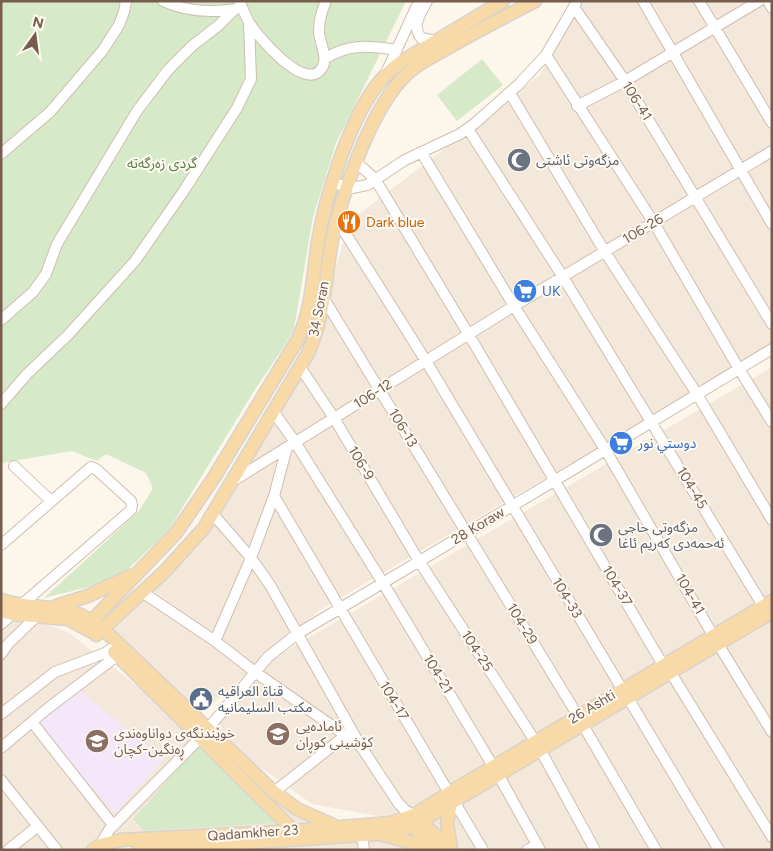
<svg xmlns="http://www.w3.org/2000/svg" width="773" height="851" font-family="Figtree,'Noto Sans Arabic',sans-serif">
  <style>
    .residential { fill: #f4e8da }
    .education { fill: #f3e7f9 }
    .green { fill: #d6eac9 }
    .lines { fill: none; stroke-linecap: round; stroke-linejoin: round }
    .minor-casing { stroke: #cebeb0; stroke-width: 12 }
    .major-casing { stroke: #d9d2cd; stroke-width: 15 }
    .minor { stroke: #fff; stroke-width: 10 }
    .major { stroke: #f7daa7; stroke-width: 12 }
    .labels { text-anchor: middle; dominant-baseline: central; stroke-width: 4; stroke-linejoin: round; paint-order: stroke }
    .street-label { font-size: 14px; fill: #775d4e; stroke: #fefaf2 }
    .worship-label { font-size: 14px; fill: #5b616d; stroke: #fefaf2; text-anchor: start }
    .park-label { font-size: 14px; fill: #557c46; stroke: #fefaf2 }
    .food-label { font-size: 14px; fill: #c56008; stroke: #fefaf2; text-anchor: start }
    .shop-label { font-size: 14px; fill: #366cbe; stroke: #fefaf2; text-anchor: start }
    .service-label { font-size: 14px; fill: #4e5e75; stroke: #fefaf2; text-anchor: start }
    .education-label { font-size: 14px; fill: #785e54; stroke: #fefaf2; text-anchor: start }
  </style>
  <rect width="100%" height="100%" fill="#fcf6eb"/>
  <path class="residential" d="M582 1H772V346L321 609 196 718 105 636 193 551 307 368 349 222 539 76Z
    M772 367V850H431L405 821 312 804 207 730 272 661 286 651Z
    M1 606 69 633 274 792 324 827 100 845 93 850H1Z
    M407 832 424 850H138Z"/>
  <path class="education" d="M79 690 164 759 115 813 36 724Z"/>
  <path class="green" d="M1 1H406L336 143 313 217 294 329 283 348 256 388 168 531 121 576 101 584 44 598 139 511 153 488 146 473 106 454 97 461 72 451 1 463Z
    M482 59 503 85 457 121 437 95Z
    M201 743 277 823 144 831 133 819Z"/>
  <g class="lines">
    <g class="minor-casing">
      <path id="minor" d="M163 1C187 12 211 13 236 9
        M239 1C243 8 245 16 249 22 257 36 306 94 322 68 329 57 319 43 319 31 319 21 322 10 326 1
        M427 1C421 13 411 26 421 38L436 41
        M643 1 772 224
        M699 1 772 123
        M768 1 772 8
        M574 7 625 81 772 324
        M546 55 654 223 739 369 772 422
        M325 59C348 43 370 46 397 50
        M386 73 419 1
        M510 93 605 252 697 394 772 520
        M577 106 625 81 759 1
        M468 129 563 277 763 606
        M421 152 514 306 605 449 718 644 772 732
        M1 154 50 112 103 50 119 25 124 12 126 1
        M356 162 375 179 469 335 663 665
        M333 183 352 188 367 185 405 160 460 134 474 124 519 84 546 55 576 3
        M337 220 426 361 622 689
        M323 297 578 716
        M1 320 33 292 46 274 57 244 137 111 168 70 192 46 219 25 235 9
        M300 367 334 418 419 561 535 741
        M1 404 27 374 68 335 135 261 183 192 237 108 251 79 249 22
        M273 411 295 442 383 583 493 766
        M14 466 51 501
        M233 481 514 306 772 151
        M274 496 449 793
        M212 513 251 558 270 585 360 745 399 804 405 810 414 815
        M1 545 91 467 96 469 131 501 132 505 131 510 20 606
        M142 592 215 641 255 672 358 744
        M1 624 12 614
        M215 641 251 558 274 496 287 447
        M1 654 8 644 37 616
        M671 673 772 837
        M628 698 719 850
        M1 714 55 672 105 653 111 649
        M32 722 113 825
        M583 725 656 850
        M1 748 47 709 118 655
        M541 751 595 850
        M499 776 540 850
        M1 780 57 850
        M274 792 345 736
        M454 801 483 850
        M362 835 364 850
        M100 845 109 830 201 737 268 657 297 634 554 481 772 349
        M8 850 38 826
        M527 850 537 845"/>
    </g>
    <g class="major-casing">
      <path id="major" d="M1 600C41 613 66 599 103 629L274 792 297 809 333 825
        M56 606 88 596 130 576
        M1 611 12 614 68 619 92 632
        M85 628 176 533 213 479 298 339C312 310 313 274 318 242 325 198 348 125 374 89 382 78 391 69 401 62L503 1
        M96 635 165 571 204 528 307 355C325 319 325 278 332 240 342 194 369 115 401 80 414 65 434 56 451 46 478 31 506 16 535 1
        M114 652 297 834
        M451 803 447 823 451 850
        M416 817 433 833 448 850
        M407 820 434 849
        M383 835 410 842 428 850
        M93 850 100 845 121 840 293 831 390 823 414 815 449 793 772 601
        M138 850 378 834 406 828 421 821 772 612"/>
    </g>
    <use href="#minor" class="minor"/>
    <use href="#major" class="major"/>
  </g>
  <defs>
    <g id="mosque-disc" transform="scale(1.25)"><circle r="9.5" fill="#6b7280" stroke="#fefaf2"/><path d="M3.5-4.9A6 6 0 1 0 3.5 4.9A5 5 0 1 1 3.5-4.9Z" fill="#fff"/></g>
    <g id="restaurant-disc" transform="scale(1.25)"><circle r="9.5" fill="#e8710a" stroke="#fefaf2"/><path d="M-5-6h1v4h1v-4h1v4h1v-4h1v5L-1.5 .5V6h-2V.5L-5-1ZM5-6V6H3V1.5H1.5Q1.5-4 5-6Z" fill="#fff"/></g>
    <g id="supermarket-disc" transform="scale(1.25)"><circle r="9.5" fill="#3f7fe0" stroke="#fefaf2"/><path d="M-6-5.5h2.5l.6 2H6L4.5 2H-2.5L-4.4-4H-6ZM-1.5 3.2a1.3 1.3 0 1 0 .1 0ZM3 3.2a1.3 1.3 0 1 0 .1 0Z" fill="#fff"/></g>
    <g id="civic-disc" transform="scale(1.25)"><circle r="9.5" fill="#5c6f8a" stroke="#fefaf2"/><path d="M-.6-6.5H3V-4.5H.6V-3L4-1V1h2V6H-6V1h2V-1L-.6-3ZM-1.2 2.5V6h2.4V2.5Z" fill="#fff"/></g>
    <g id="school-disc" transform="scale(1.25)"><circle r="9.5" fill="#8d6e63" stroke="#fefaf2"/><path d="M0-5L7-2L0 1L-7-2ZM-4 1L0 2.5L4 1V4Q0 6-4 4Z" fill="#fff"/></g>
  </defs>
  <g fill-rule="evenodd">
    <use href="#mosque-disc" x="519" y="160"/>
    <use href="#restaurant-disc" x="349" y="222"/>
    <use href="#supermarket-disc" x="525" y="291"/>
    <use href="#supermarket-disc" x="621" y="443"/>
    <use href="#mosque-disc" x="601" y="535"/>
    <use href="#civic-disc" x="201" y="699"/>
    <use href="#school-disc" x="278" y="734"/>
    <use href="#school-disc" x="97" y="741"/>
  </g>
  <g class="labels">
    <g class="street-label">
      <text transform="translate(637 101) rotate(58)">106-41</text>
      <text transform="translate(643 229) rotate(-31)">106-26</text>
      <text transform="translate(319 309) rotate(-79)">34 Soran</text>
      <text transform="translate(373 394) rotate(-32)">106-12</text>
      <text transform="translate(403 428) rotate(59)">106-13</text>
      <text transform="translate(361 463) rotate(59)">106-9</text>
      <text transform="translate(692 488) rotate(59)">104-45</text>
      <text transform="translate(478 526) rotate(-31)">28 Koraw</text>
      <text transform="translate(617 586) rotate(59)">104-37</text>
      <text transform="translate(690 594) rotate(60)">104-41</text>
      <text transform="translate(567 598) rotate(59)">104-33</text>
      <text transform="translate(522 624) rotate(59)">104-29</text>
      <text transform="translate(477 651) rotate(57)">104-25</text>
      <text transform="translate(438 674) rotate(59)">104-21</text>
      <text transform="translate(394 701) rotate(59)">104-17</text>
      <text transform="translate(592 707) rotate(-31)">26 Ashti</text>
      <text transform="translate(253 833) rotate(-4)">Qadamkher 23</text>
    </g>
    <g class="worship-label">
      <text x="536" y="160">مزگەوتی ئاشتی</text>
      <text x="618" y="527">مزگەوتی حاجی<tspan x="618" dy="16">ئەحمەدی کەریم ئاغا</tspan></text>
    </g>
    <g class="park-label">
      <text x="162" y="163">گردی زەرگەتە</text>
    </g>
    <g class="food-label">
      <text x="366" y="222">Dark blue</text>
    </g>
    <g class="shop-label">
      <text x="542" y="291">UK</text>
      <text x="638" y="443">دوستي نور</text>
    </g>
    <g class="service-label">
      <text x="218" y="691">قناة العراقيه<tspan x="218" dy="16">مكتب السليمانيه</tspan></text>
    </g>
    <g class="education-label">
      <text x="296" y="726">ئامادەیی<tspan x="296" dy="16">کۆشینی کوڕان</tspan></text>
      <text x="114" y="733">خوێندنگەی دواناوەندی<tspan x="114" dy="16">ڕەنگین-کچان</tspan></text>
    </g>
  </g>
  <rect width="773" height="851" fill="none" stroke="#775d4e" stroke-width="5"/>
  <g transform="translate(35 35) rotate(14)" stroke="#fefaf2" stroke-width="4" paint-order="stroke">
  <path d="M0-4L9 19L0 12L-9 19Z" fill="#775d4e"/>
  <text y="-8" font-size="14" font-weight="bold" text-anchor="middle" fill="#775d4e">N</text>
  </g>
</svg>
